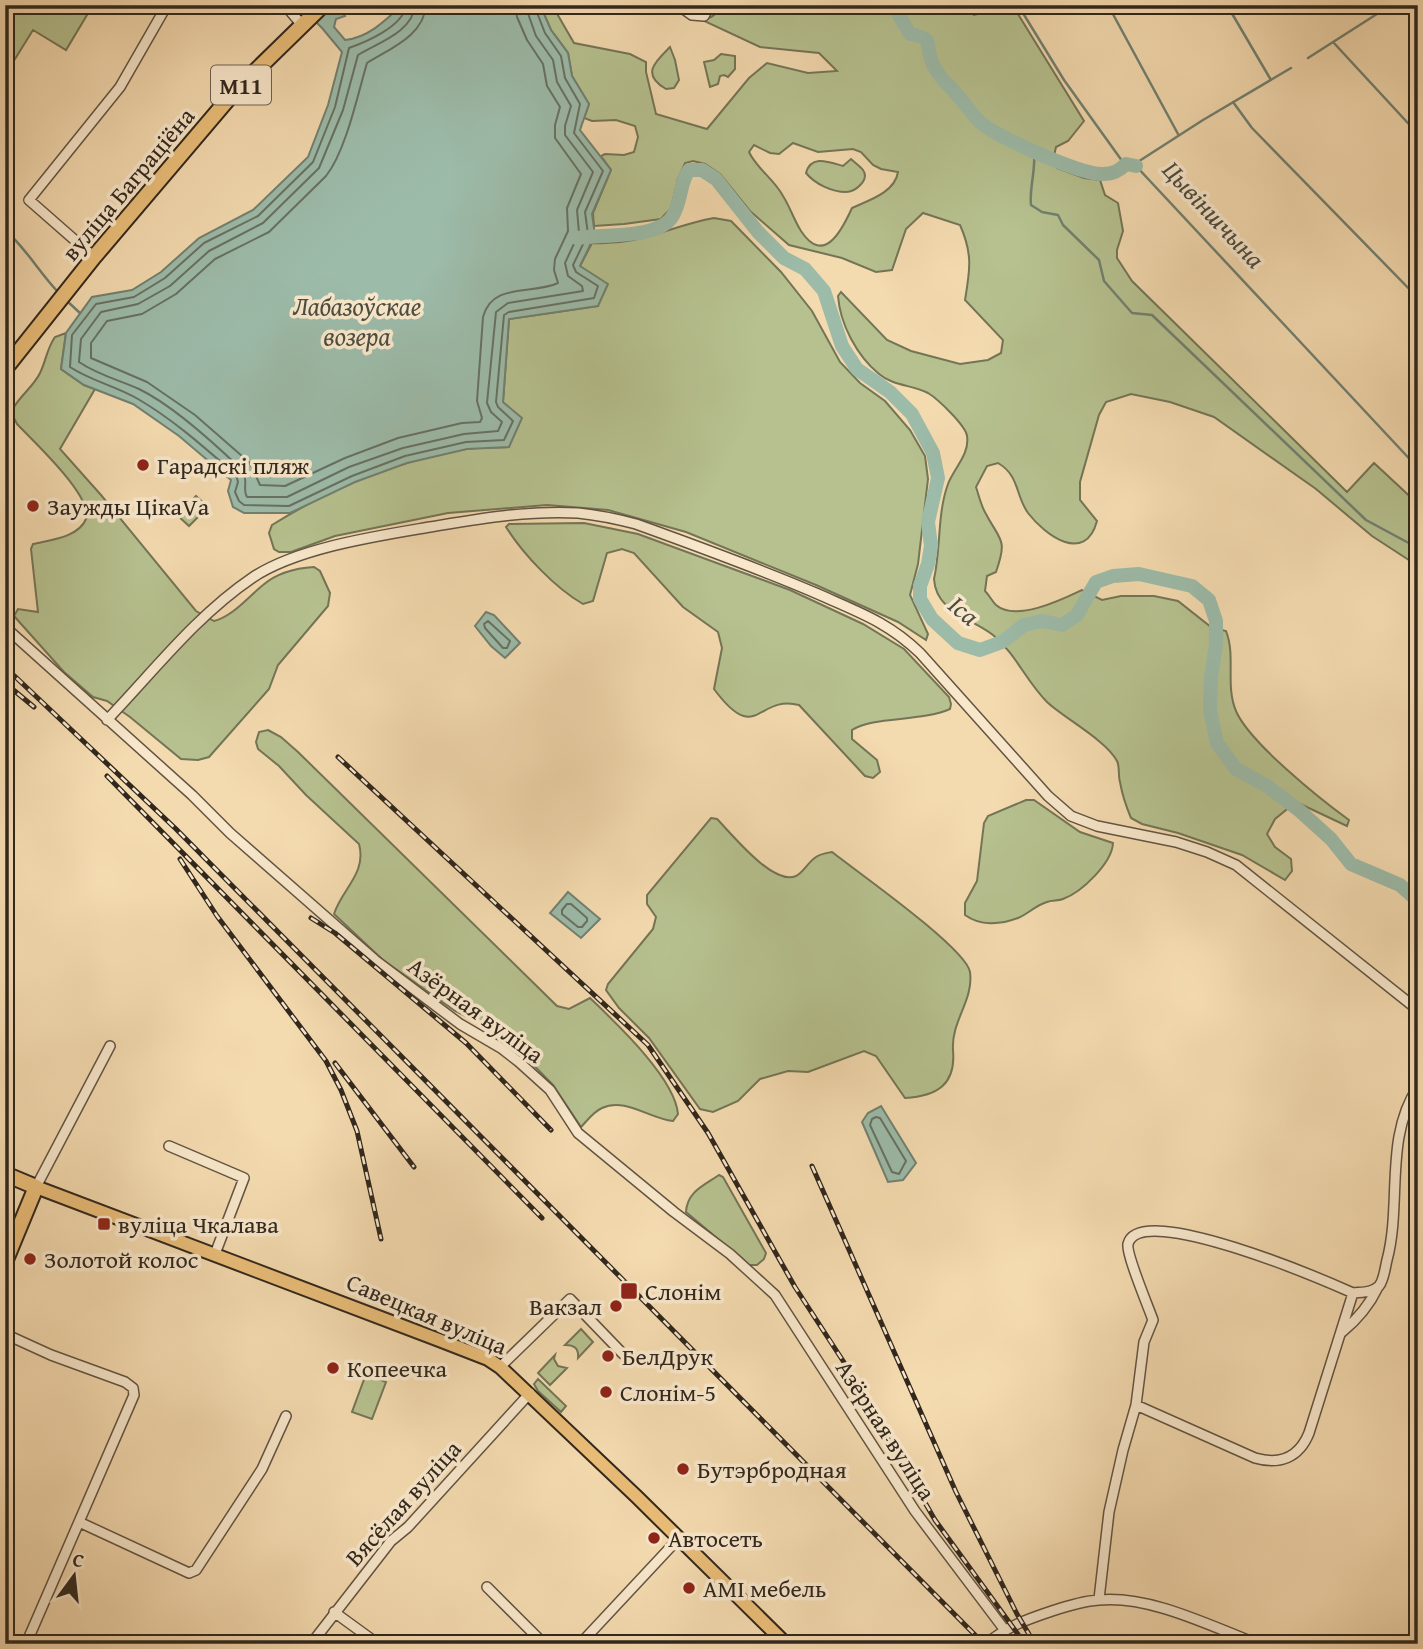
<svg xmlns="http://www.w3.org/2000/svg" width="1423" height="1649" font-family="'Gentium Book Plus',serif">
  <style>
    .green { fill: #b6c18f; stroke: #747456; stroke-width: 2; fill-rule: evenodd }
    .water { fill: #9cbba9; stroke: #718071; stroke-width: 2 }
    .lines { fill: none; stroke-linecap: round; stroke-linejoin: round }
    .shore { stroke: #667163; stroke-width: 2 }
    .stream { stroke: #718071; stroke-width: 2.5 }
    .river { stroke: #9cbba9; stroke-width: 14 }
    .minor-casing { stroke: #625442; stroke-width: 12 }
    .major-casing { stroke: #31271d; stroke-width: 16 }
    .highway-casing { stroke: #31271d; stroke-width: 18 }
    .minor { stroke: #f8e7cb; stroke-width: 9 }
    .major { stroke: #eabd78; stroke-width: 12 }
    .highway { stroke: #eabd78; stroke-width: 14 }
    .rail-casing { stroke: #31271d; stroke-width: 5 }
    .rail { stroke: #f8e7cb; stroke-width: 2.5; stroke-dasharray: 8; stroke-linecap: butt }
    .poi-dot { fill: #8f2418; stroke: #f8e7cb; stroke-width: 2.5 }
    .labels { text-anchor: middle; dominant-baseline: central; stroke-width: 7; stroke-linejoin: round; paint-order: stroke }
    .shield { fill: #f8e7cb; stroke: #6d6151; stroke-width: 2 }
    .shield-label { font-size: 23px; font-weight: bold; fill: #31271d }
    .street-label { font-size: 24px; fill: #31271d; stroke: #f8e7cb }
    .poi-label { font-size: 24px; fill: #31271d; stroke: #f8e7cb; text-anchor: start }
    .water-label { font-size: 26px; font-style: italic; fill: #4c4c40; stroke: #f8e7cb }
  </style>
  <rect width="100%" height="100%" fill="#f4daaf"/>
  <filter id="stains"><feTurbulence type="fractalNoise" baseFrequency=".00286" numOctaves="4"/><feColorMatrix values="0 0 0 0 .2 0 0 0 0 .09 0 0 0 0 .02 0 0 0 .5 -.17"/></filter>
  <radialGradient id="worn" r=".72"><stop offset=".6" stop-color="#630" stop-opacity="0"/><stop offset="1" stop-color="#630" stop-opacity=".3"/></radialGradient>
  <path class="green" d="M5 5H93L66 50 33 30 5 75Z
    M540 5H552L574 43 630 54 646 62V72L656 114 707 129 749 78 767 63 808 73 837 71 819 53 760 47 702 20C712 18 717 14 722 5H959L974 15 1013 6 1084 121 1068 141 1056 147 1054 156 1057 168 1084 178 1100 180 1105 195 1118 203 1123 231 1117 250V258L1132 281 1347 492 1374 463 1418 504V566L1372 536 1316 489 1214 417 1170 402 1131 394 1106 402 1099 415 1080 482V500L1097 521C1085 565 1045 535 1028 513 1015 495 1020 476 998 463L987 466 976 487C979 496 981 506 986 514 1000 541 1008 538 996 572L987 576 985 591C989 595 992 601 996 605 1016 622 1061 600 1082 590L1102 600 1121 596H1154L1178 601 1211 627 1226 631C1236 656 1225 685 1236 711 1249 742 1320 799 1349 820L1347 826 1296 802 1275 819 1267 834 1275 847 1291 859 1292 871 1285 880 1242 855 1178 833 1142 824 1131 818C1126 806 1122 794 1120 782 1118 776 1120 767 1117 761 1107 741 1064 718 1047 702 1026 681 1016 654 993 635 971 618 936 612 934 579 941 549 937 514 948 484 954 468 970 454 967 436 966 426 938 399 928 393 913 385 893 386 879 374 857 356 840 324 838 296L841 292 887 340 911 351 960 364 988 360 1001 353 1003 340 965 300C970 270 973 254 960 225L923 213 906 229 892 270 876 272 842 258 789 245 750 211 720 174 705 164 693 161 685 163 678 179 671 208 661 219 624 224 594 226 593 213 611 170 601 156 605 154 624 155 634 152 638 137 635 126 616 120 592 121 584 118 589 104 572 76 568 53 551 30ZM793 143 818 152 853 149 861 152 873 165 881 169 898 172C895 192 870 200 852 208 842 230 824 266 801 231 794 220 790 207 783 196 774 179 757 169 749 152L754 145 770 153 779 154Z
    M670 47 675 60 679 80 674 88 666 89C640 74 656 61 670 47Z
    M721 54 735 56V69L728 77 724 75 720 76 718 84 710 87 704 62 714 60Z
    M851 159C854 162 860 166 863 170 870 180 855 192 846 192 832 192 815 184 806 173 811 154 829 162 843 166Z
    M714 218 731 221 781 272 812 311 840 362 860 383 885 401 910 430 925 456 928 479 918 564 910 595 928 634 926 640 898 622 816 585 686 532 608 510 547 505 448 513 335 536 291 552H279L274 549 269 533 272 525C330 489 398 460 466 449 480 447 495 448 509 447L503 402 509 319 598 306 580 266 592 243C641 246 669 226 714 218Z
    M66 333 61 369 84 385 95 389 60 449 101 495 196 611 214 621C233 616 248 597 263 585 277 573 297 568 314 567L320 571 330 593 328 606 278 665 269 689 209 757 198 760 181 759 130 717 107 701 93 697 64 672 14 616 18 609 38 612 31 549 33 544C49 540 78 538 86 519 94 497 32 440 17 424 15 419 10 414 13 409 17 399 34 386 40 373 46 361 47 348 55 337Z
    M196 496 208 507 189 526 177 515Z
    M584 523 638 534 790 590 863 624 904 649 949 697 951 704 950 709C921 722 873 716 852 730V739L877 760 880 772 873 778 865 776 799 705C757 694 757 747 714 689L722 648 718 632 683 607 634 553 622 549 607 553 593 601 583 604C555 588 523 554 506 527L509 524Z
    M268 730 281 737 298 752 557 1006 569 1009 590 998C616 1023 675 1078 678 1114L673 1121C650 1119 625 1097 602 1108 593 1112 587 1121 581 1127L553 1085 503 1034 455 1011 383 960 334 914C342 889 367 873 359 844L306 795 279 766 258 749 256 742 259 732Z
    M1026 800H1034L1080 832 1113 843C1112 863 1082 892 1063 899 1058 901 1052 900 1047 902 1036 905 1028 914 1018 918 1000 925 980 926 965 915V903L977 881 984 823 988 816Z
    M711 818 717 819C732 834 773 886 796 876 804 872 808 862 816 857 820 854 827 853 832 852 856 871 966 948 970 972 974 1000 951 1021 953 1050 956 1084 938 1096 905 1098L876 1056 864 1051 808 1072 788 1071 760 1079 738 1101 713 1112 700 1109 649 1038 619 1008 606 990 608 984 653 929 656 917 647 904V895Z
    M719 1175 723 1177 766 1253 764 1259 757 1265H749L686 1212C687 1192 703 1186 719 1175Z
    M581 1329 593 1342 578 1358C579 1348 574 1345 565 1345Z
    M555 1355 554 1359 558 1366 567 1368 550 1385 538 1373Z
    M366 1374 386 1382 372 1419 352 1412Z
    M538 1379 566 1406 561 1412 538 1391 534 1384Z"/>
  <path class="water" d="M299 5H339L345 16 336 19 334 27 345 40C368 38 386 20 402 5H540L551 30 568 53 572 76 589 104 580 130 611 170 592 214 595 235 580 266 608 284 598 306 509 319 503 402 522 418 509 447 467 449 407 463 355 482 290 513H244L233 507 228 491 231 480 179 436 133 404 84 385 61 369 66 333 92 297 132 290 161 272 199 238 253 210 308 157 328 105 342 52 322 28Z
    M486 612 494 615 520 643 505 658 491 646 475 626Z
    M568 892 600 919 581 938 550 913Z
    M881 1106 916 1163 903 1180 888 1182 862 1122 868 1113Z"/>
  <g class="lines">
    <path class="shore" d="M406 5C404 26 366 42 349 48L335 107 313 162 258 216 204 243 165 278 134 297 96 304 72 335 70 367C91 381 116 386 138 399 174 420 205 448 236 475L238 482 235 492 239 501 244 505 289 506 352 476 405 456 466 442 504 440 513 421 498 407 496 402 504 315 509 312 594 298 598 286 576 272 573 265 588 234 585 212 603 171 574 133 580 104 565 78 561 56 545 33 534 5
      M415 5C413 32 377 43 358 55L343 110 319 168 263 223 209 251 170 286 138 304 101 312 81 339 79 362C98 375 119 380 139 389 174 406 214 443 242 470 249 479 242 489 247 497H287L349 467 403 448 464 434 498 431 502 422 491 412 487 403 496 312 508 303 583 291 582 286 568 276 565 263 579 233 577 210 593 172 565 135V126L571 106 557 82 553 60 536 36 525 5
      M426 5C424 36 389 49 367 63 358 93 346 151 326 176L269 232 215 259 176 294 142 314 107 321 91 343V358L147 382 195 415 250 463 260 485 285 486 345 458 398 438 462 423 480 422 482 418 477 401 483 317C492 282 533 295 558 283L554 270 555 259 568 231 567 208 581 174 555 138V125L560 107 547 86 543 64 527 40 517 17 515 5
      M488 621 510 641 507 648H503L485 628 484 624Z
      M567 904H571L587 918V921L582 927H578L562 914V910Z
      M876 1117 880 1118 906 1161 899 1174 892 1172 870 1125 872 1119Z"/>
    <path class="stream" d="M1018 5 1064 80 1125 165
      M1108 5 1178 134
      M1227 5 1271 80
      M1333 42 1418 134
      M1308 58 1391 5
      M1233 102 1252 128 1418 298
      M1034 151C1036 170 1029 189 1031 205L1042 212 1058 215 1063 225 1099 260 1104 281 1132 313 1152 315 1366 520 1418 548
      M1133 165 1203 120 1291 68
      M1136 166 1418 468
      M5 230C27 249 40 274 60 294
      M67 301 80 313"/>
    <path class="river" d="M893 5 910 34C934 39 925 40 931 59 934 69 941 78 948 85 960 96 969 111 980 122 997 137 1081 175 1103 174 1113 174 1119 171 1126 164L1136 166
      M577 238C602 234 658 239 672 217 682 202 679 184 689 170H702L716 179 758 232 784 258 805 269 824 291 842 346 857 369 890 392 912 414 933 453 938 478 928 522 931 546 928 564 920 586V599L932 619 958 643 980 650 1002 642 1024 625 1042 621 1062 625 1077 615 1096 582 1113 576 1139 574 1192 586 1209 600 1216 621V644L1211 678 1210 711 1217 743 1236 769 1267 786 1300 811 1331 839 1351 864 1400 885 1418 901"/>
    <g class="minor-casing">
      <path id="minor" d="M285 5 302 25
        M678 5 692 15 704 16 710 5
        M94 257 29 200 120 87 167 5
        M5 627 192 795 230 833 375 960 460 1024 501 1048 519 1062 550 1090 578 1133 674 1212 730 1254 775 1295 915 1511 1004 1629
        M107 720C153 672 196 616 252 578 296 548 377 536 430 527 479 519 529 510 578 513 598 515 617 519 636 524 697 546 758 568 818 594 858 612 888 622 920 653L1048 796 1071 816 1097 826 1176 842 1207 852 1236 865 1418 1010
        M169 1146 244 1178 215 1254
        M36 1187 110 1046
        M1353 1293C1362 1292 1372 1293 1379 1286 1384 1280 1385 1268 1387 1260 1402 1204 1384 1137 1418 1087
        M1342 1332C1358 1319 1369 1306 1378 1287
        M5 1334 51 1355 125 1382 133 1388 134 1395 26 1644
        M500 1367 570 1299 623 1354
        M79 1522 189 1573 196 1570 262 1469 286 1416
        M487 1587 544 1644
        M1099 1599 1109 1512 1123 1450 1136 1405 1144 1342 1153 1320C1148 1306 1126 1254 1128 1244 1139 1200 1326 1281 1353 1293L1309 1433C1299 1458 1279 1465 1255 1458L1136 1405
        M334 1612 378 1644
        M311 1644 391 1541 408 1527 530 1393
        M580 1644 679 1538
        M986 1644C1008 1626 1025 1620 1052 1611 1067 1606 1083 1601 1099 1600 1150 1595 1210 1626 1258 1644"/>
    </g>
    <g class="major-casing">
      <path id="major" d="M36 1187 439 1340 488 1359 500 1367 637 1497 786 1644"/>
    </g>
    <g class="highway-casing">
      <path id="highway" d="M5 369 94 257 235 91 323 5
        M5 1174 36 1187 5 1262"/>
    </g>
    <use href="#minor" class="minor"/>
    <use href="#major" class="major"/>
    <use href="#highway" class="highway"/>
    <g class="rail-casing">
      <path id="rail" d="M5 667 176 829 984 1644
        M5 683 34 707
        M338 757 648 1045 708 1133 795 1287 847 1367 935 1520 1025 1644
        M107 776 542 1218
        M180 859 217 916 326 1061 341 1090 357 1131 381 1239
        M311 918 335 933 466 1043 551 1130
        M335 1063 414 1167
        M812 1166 956 1492 1017 1614 1033 1641"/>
    </g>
    <use href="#rail" class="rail"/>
  </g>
  <g class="poi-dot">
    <circle cx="143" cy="465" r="7"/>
    <circle cx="33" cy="506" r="7"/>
    <rect x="97" y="1217" width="14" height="14" rx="3.5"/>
    <circle cx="30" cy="1259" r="7"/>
    <rect x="620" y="1282" width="18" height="18" rx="3.5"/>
    <circle cx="616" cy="1306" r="7"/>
    <circle cx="608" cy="1356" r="7"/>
    <circle cx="333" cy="1368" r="7"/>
    <circle cx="606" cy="1392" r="7"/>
    <circle cx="683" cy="1469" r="7"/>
    <circle cx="654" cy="1538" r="7"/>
    <circle cx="689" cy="1588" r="7"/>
  </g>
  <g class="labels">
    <rect class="shield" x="211" y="65.5" width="60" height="39" rx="5"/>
    <g class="shield-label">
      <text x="241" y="85">М11</text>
    </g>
    <g class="street-label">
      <text transform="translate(128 184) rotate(-50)">вуліца Баграціёна</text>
      <text transform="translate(476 1010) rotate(36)">Азёрная вуліца</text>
      <text transform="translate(427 1314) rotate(23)">Савецкая вуліца</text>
      <text transform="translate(886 1430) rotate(57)">Азёрная вуліца</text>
      <text transform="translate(403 1503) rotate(-48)">Вясёлая вуліца</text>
    </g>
    <g class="poi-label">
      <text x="157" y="465">Гарадскі пляж</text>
      <text x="47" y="506">Заужды ЦікаVа</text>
      <text x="118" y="1224">вуліца Чкалава</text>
      <text x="44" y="1259">Золотой колос</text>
      <text x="645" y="1291">Слонім</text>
      <text x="602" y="1306" text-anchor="end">Вакзал</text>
      <text x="622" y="1356">БелДрук</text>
      <text x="347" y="1368">Копеечка</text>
      <text x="620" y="1392">Слонім-5</text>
      <text x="697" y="1469">Бутэрбродная</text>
      <text x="668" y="1538">Автосеть</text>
      <text x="703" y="1588">AMI мебель</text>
    </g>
    <g class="water-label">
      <text transform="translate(1214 214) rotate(47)">Цывіншчына</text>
      <text x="357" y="305">Лабазоўскае<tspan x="357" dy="30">возера</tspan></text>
      <text transform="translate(964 610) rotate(40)">Іса</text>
    </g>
  </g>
  <rect width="1423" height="1649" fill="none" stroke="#f4daaf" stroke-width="28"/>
  <rect x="7" y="7" width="1409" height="1635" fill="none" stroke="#31271d" stroke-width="3.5"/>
  <rect x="14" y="14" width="1395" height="1621" fill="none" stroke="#31271d" stroke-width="2"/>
  <g transform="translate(74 1576) rotate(15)" stroke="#f8e7cb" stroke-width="5" paint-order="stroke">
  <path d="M0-5L12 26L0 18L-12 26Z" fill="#31271d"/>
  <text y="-10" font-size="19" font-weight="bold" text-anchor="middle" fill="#31271d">С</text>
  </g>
  <rect width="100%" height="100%" filter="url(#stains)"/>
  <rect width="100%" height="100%" fill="url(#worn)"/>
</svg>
